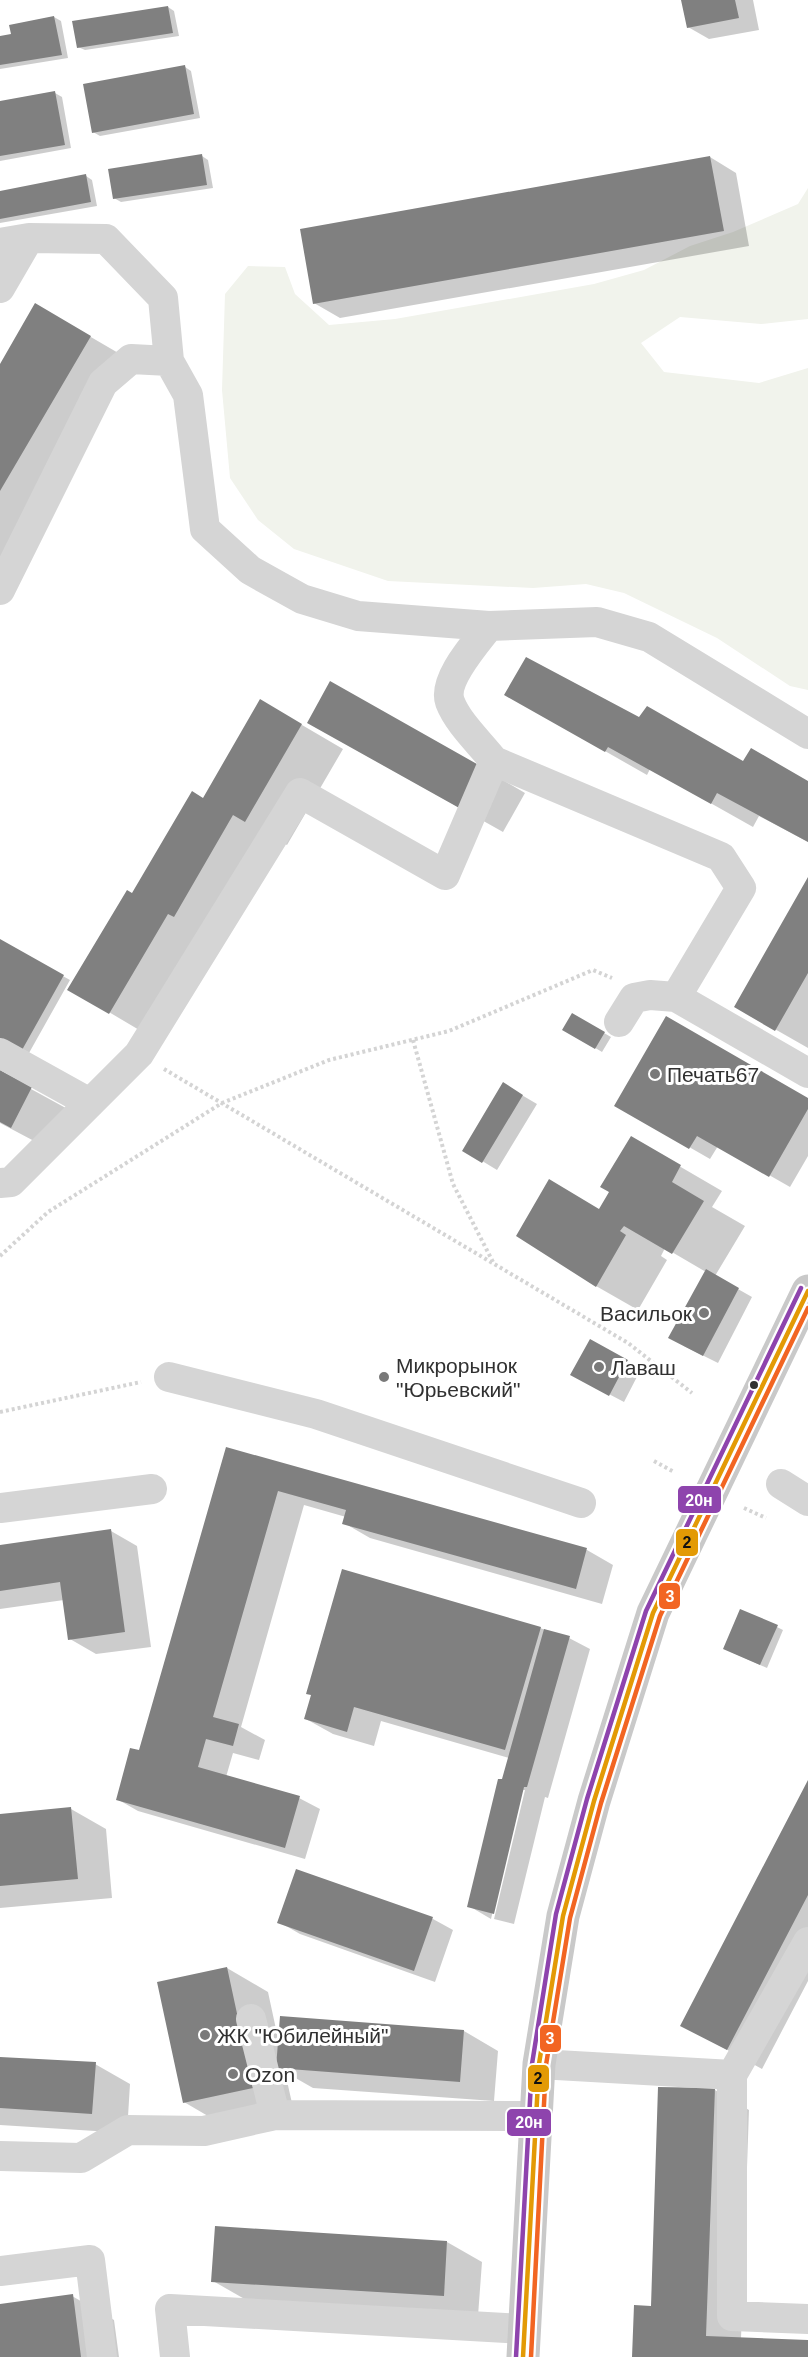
<svg xmlns="http://www.w3.org/2000/svg" width="808" height="2357" font-family="Helvetica,sans-serif">
  <style>
    .green { fill: #f1f3ec }
    .shadow { fill: #0003 }
    .building { fill: #808080 }
    .lines { fill: none; stroke-linecap: round; stroke-linejoin: round }
    .path { stroke: #d4d4d4; stroke-width: 4; stroke-dasharray: 3 3; stroke-linecap: butt }
    .minor { stroke: #d5d5d5; stroke-width: 30 }
    .major { stroke: #c9c9c9; stroke-width: 33 }
    .bus-1-casing { stroke: #fff; stroke-width: 9 }
    .bus-2-casing { stroke: #fff; stroke-width: 9 }
    .bus-3-casing { stroke: #fff; stroke-width: 9 }
    .bus-1 { stroke: #e39a05; stroke-width: 4.5 }
    .bus-2 { stroke: #f26522; stroke-width: 4.5 }
    .bus-3 { stroke: #8e44ad; stroke-width: 4.5 }
    .poi-dot { fill: #797979; stroke: #fff; stroke-width: 2 }
    .bus-dot { fill: #313131; stroke: #fff; stroke-width: 2 }
    .labels { text-anchor: middle; dominant-baseline: central; stroke-width: 6; stroke-linejoin: round; paint-order: stroke }
    .poi-label { font-size: 21px; fill: #313131; stroke: #fff; text-anchor: start }
    .line-badge { stroke: #fff; stroke-width: 2 }
    .badge-label { font-size: 16px; text-anchor: middle; font-weight: bold; fill: #fff }
    .pale-badge-label { font-size: 16px; text-anchor: middle; font-weight: bold; fill: #111 }
  </style>
  <rect width="100%" height="100%" fill="#fff"/>
  <path class="green" d="M808 188V319L761 324 680 317 641 343 664 372 759 383 808 368V690L790 686 717 638 624 593 586 584 533 588 388 581 294 549 258 520 230 478 222 390 225 294 248 266 285 267 295 294 329 325 395 319 594 284 644 270 690 246 733 232 798 204Z"/>
  <path class="shadow" d="M683 0H753L759 30 709 39 688 27Z
    M168 7 174 11 179 36 85 50 78 47Z
    M54 17 61 21 68 58 0 69V38L13 36Z
    M185 67 191 71 200 118 100 136 93 132Z
    M55 93 62 97 71 148 0 161V103Z
    M202 156 208 160 213 188 121 202 114 198Z
    M710 157 736 173 749 246 340 318 314 303Z
    M86 176 92 180 97 206 0 223V192Z
    M36 305 132 361 0 586V367Z
    M261 701 343 749 287 845 275 838 151 1037 70 989 204 799Z
    M547 718 640 719 744 763 808 783V842L759 816 753 827 650 769 647 775Z
    M350 746 484 769 525 793 503 832Z
    M808 880V1048L736 1007Z
    M0 941 70 980 29 1053 0 1036Z
    M573 1015 611 1037 602 1052 564 1029Z
    M0 1072 73 1112 53 1151 0 1123Z
    M503 1084 537 1104 497 1170 464 1150Z
    M808 1099V1156L790 1187 718 1146 710 1159 616 1105Z
    M631 1138 722 1191 712 1207 745 1226 715 1276 752 1297 718 1363 684 1346 706 1272 665 1248 661 1256 667 1260 638 1310 596 1286 599 1210 611 1192Z
    M590 1341 641 1369 624 1402 586 1382Z
    M227 1449 587 1550 613 1565 602 1604 370 1538 344 1523 346 1517 304 1505 241 1727 265 1740 259 1760 233 1753 226 1777 299 1798 320 1809 305 1859 138 1811 117 1799 140 1752Z
    M111 1531 137 1546 151 1647 96 1654 70 1639 64 1600 0 1609V1546Z
    M777 1627 783 1630 767 1668 731 1652Z
    M540 1628 569 1638 590 1649 548 1798 545 1797 514 1924 494 1919 525 1790H522L491 1919 469 1906 509 1758 381 1721 374 1746 333 1734 306 1719Z
    M808 1784V1981L762 2069 682 2025Z
    M71 1809 106 1829 112 1898 0 1908V1815Z
    M297 1871 433 1919 453 1930 435 1982 300 1934 279 1922Z
    M227 1968 268 1992 279 2043 464 2031 498 2051 494 2101 313 2088 285 2072 294 2112 225 2126 184 2102Z
    M0 2058 95 2064 130 2084 127 2133 0 2125Z
    M715 2090 749 2110 741 2339 808 2341V2357H634L652 2307Z
    M447 2242 482 2262 478 2316 248 2301 213 2281Z
    M72 2296 114 2320 119 2357H0V2305Z"/>
  <path class="building" d="M681 0H735L739 18 687 28Z
    M168 6 173 33 77 48 72 21Z
    M54 16 62 55 0 65V36L11 34 9 25Z
    M185 65 194 114 92 133 83 84Z
    M55 91 65 145 0 156V101Z
    M202 154 207 185 113 199 108 169Z
    M710 156 724 231 313 304 300 229Z
    M86 174 91 202 0 219V191Z
    M35 303 91 336 0 491V364Z
    M526 657 639 717 647 706 743 761 751 748 808 781V842L717 793 711 804 608 747 605 752 504 695Z
    M330 681 484 768 461 809 307 723Z
    M260 699 302 724 245 822 233 815 174 917 168 914 109 1014 67 990 127 890 132 893 192 791 203 798Z
    M808 877V973L775 1031 734 1007Z
    M0 939 64 975 22 1050 0 1038Z
    M572 1013 605 1032 595 1049 562 1030Z
    M666 1016 808 1098V1109L769 1177 697 1136 689 1149 614 1106Z
    M0 1070 32 1087 11 1128 0 1122Z
    M503 1082 523 1095 482 1163 462 1151Z
    M631 1136 681 1165 672 1182 704 1201 672 1254 624 1226 620 1231 626 1235 596 1287 516 1236 549 1179 599 1209 609 1192 600 1187Z
    M706 1269 739 1288 703 1356 668 1338Z
    M590 1339 628 1360 609 1396 570 1375Z
    M226 1447 587 1548 576 1589 342 1524 346 1510 278 1491 213 1717 239 1724 233 1746 206 1739 198 1767 300 1796 285 1848 116 1800 130 1748 139 1750Z
    M111 1529 125 1632 68 1640 60 1582 0 1591V1545Z
    M342 1569 541 1627 505 1750 354 1707 347 1732 304 1719 311 1695 306 1694Z
    M740 1609 778 1625 760 1665 723 1649Z
    M544 1629 570 1636 527 1787H524L494 1914 467 1907 498 1779H502Z
    M808 1780V1895L727 2050 680 2026Z
    M71 1807 78 1879 0 1886V1814Z
    M296 1869 433 1917 414 1971 277 1923Z
    M227 1967 253 2088 183 2103 157 1982Z
    M280 2016 464 2030 460 2082 276 2068Z
    M0 2057 96 2062 92 2114 0 2108Z
    M658 2087 715 2088 706 2336 808 2340V2357H632L634 2305 651 2306Z
    M215 2226 447 2241 444 2296 211 2282Z
    M73 2294 81 2357H0V2304Z"/>
  <g class="lines">
    <path class="path" d="M413 1040 453 1184 494 1264
      M164 1069 628 1343 692 1393
      M0 1256 48 1212 222 1103 329 1060 449 1031 593 970 612 978
      M0 1412 141 1382
      M654 1461 674 1472
      M744 1508 766 1518"/>
    <path class="minor" d="M0 243 29 238 106 239 163 298 169 361 188 395 205 529 250 570 302 599 358 616 489 626 597 622 649 637 808 734
      M0 288 29 238
      M0 590 103 383 131 359 169 361
      M494 761 721 857 741 888 676 997 808 1073
      M619 1022 634 998 650 995 676 997
      M0 1053 90 1103
      M0 1183 11 1182 139 1054 300 793 445 875 494 761C480 743 458 723 450 702 442 680 477 642 489 626
      M169 1377 316 1414 581 1503
      M781 1484 808 1501
      M0 1508 152 1489
      M251 2019 275 2115
      M539 2064 732 2075V2316L808 2319
      M732 2075 808 1942
      M0 2156 81 2158 128 2130 204 2131 275 2115 535 2116
      M0 2271 90 2260 102 2357
      M175 2357 170 2309 524 2329"/>
    <path class="major" d="M523 2357 539 2064 563 1916 594 1801 653 1613 808 1291"/>
    <g class="bus-1-casing">
      <path id="bus-1" d="M523 2357 539 2064 563 1916 594 1801 653 1613 808 1291"/>
    </g>
    <g class="bus-2-casing">
      <path id="bus-2" d="M531 2357 546 2065 570 1918 601 1803 660 1616 808 1308"/>
    </g>
    <g class="bus-3-casing">
      <path id="bus-3" d="M516 2357 532 2064 556 1914 587 1799 646 1611 801 1288"/>
    </g>
    <use href="#bus-1" class="bus-1"/>
    <use href="#bus-2" class="bus-2"/>
    <use href="#bus-3" class="bus-3"/>
  </g>
  <g class="poi-dot">
    <circle cx="655" cy="1074" r="6"/>
    <circle cx="704" cy="1313" r="6"/>
    <circle cx="599" cy="1367" r="6"/>
    <circle cx="384" cy="1377" r="6"/>
    <circle cx="205" cy="2035" r="6"/>
    <circle cx="233" cy="2074" r="6"/>
  </g>
  <circle class="bus-dot" cx="754" cy="1385" r="5"/>
  <g class="labels">
    <g class="poi-label">
      <text x="667" y="1074">Печать67</text>
      <text x="692" y="1313" text-anchor="end">Васильок</text>
      <text x="396" y="1365">Микрорынок<tspan x="396" dy="24">"Юрьевский"</tspan></text>
      <text x="611" y="1367">Лаваш</text>
      <text x="217" y="2035">ЖК "Юбилейный"</text>
      <text x="245" y="2074">Ozon</text>
    </g>
  </g>
  <g class="line-badge">
    <rect x="677" y="1485" width="45" height="29" rx="6" fill="#8e44ad"/>
    <rect x="675" y="1528" width="24" height="29" rx="6" fill="#e39a05"/>
    <rect x="658" y="1582" width="23" height="28" rx="6" fill="#f26522"/>
    <rect x="539" y="2024" width="23" height="29" rx="6" fill="#f26522"/>
    <rect x="527" y="2064" width="23" height="29" rx="6" fill="#e39a05"/>
    <rect x="506" y="2108" width="46" height="29" rx="6" fill="#8e44ad"/>
  </g>
  <g class="badge-label">
    <text x="699" y="1506">20н</text>
    <text x="670" y="1602">3</text>
    <text x="550" y="2044">3</text>
    <text x="529" y="2128">20н</text>
  </g>
  <g class="pale-badge-label">
    <text x="687" y="1548">2</text>
    <text x="538" y="2084">2</text>
  </g>
</svg>
